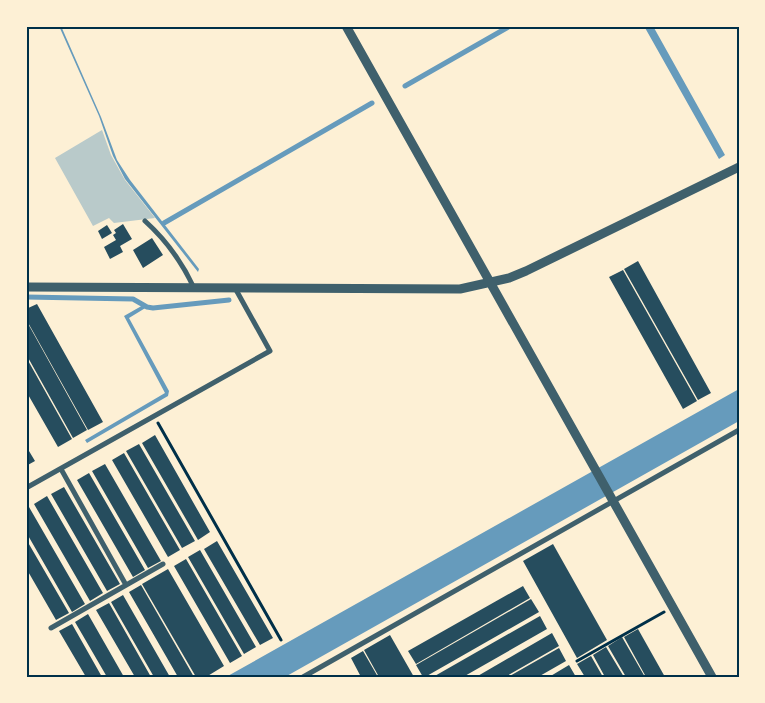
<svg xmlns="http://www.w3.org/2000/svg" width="765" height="703" font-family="Arial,sans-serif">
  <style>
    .green { fill: #b9caca }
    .water { fill: #669bbc }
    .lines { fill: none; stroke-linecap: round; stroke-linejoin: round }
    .stream { stroke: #669bbc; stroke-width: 5 }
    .building { fill: #264d5e }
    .path { stroke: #003049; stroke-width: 3 }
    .minor { stroke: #3f606c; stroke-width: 5 }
    .tertiary { stroke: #3f606c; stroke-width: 9 }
    .neatline { fill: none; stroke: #003049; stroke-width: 2 }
  </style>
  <rect width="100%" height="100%" fill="#fdf0d5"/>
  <path class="green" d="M102 130 111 155 125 180 155 218 114 223 109 218 93 226 55 158Z"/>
  <path class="water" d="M59 26H61L101 117 117 160 130 180 199 269 198 272 125 179 113 156 99 116Z
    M644 26H653L725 155 719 159Z
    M145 304 147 307 129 318 169 391 168 396 87 443 85 440 165 393 124 316Z
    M739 389V421L285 677H226Z"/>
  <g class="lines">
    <path class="stream" d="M405 86 510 26
      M164 223 372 103
      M26 297 133 299 147 307 153 308 229 300"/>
  </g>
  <path class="building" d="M123 224 132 239 120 246 123 252 110 259 104 247 116 240 113 235 116 233 114 230Z
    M107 225 112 233 102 239 98 231Z
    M152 238 163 255 143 268 133 250Z
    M638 261 711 393 698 400 624 269Z
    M623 270 697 401 683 409 609 277Z
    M37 304 103 422 88 430 26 319V309Z
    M26 320 87 430 73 438 26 354Z
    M26 357 72 439 58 447 26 391Z
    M155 435 210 532 198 540 142 443Z
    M139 444 195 541 182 548 126 451Z
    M26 446 35 461 26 466Z
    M124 453 180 550 168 557 112 460Z
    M105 464 161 561 148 568 92 471Z
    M89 473 145 570 133 577 77 480Z
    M64 487 120 584 107 591 51 494Z
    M47 496 103 593 90 601 34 504Z
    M29 507 85 604 72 612 26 532V509Z
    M26 539 69 613 56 620 26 568Z
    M217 541 273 638 260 645 204 549Z
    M553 544 607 640 577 658 523 561Z
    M200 550 256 647 244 654 188 557Z
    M186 559 242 656 230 663 174 566Z
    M168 569 224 666 206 677H196L142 584Z
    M141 585 194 677H178L129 592Z
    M523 586 530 598 416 664 408 651Z
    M123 595 170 677H154L111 602Z
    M531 599 539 612 425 677H423L416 665Z
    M109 603 151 677H135L96 610Z
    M88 614 124 677H107L75 622Z
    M540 616 547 629 463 677H433Z
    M72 624 102 677H86L59 631Z
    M638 629 665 677H646L624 637Z
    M552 633 559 646 505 677H476Z
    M390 635 414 677H379L364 650Z
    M622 637 645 677H626L608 646Z
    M606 647 624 677H605L593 655Z
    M559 648 566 661 538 677H508Z
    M363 651 378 677H361L351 658Z
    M591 656 603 677H585L577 664Z
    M569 665 576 677H549Z"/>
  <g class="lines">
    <path class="path" d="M158 423 281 640
      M577 661 664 612"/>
    <path class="minor" d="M145 221C166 240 182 262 194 288
      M61 469 126 585
      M26 488 270 351 235 288
      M51 628 163 564
      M303 677 739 430"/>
    <path class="tertiary" d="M346 26 712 677
      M26 287 460 289 509 278 526 271 739 167"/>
  </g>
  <rect width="765" height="703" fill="none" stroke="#fdf0d5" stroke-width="55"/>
  <rect x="28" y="28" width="710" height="648" class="neatline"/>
</svg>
